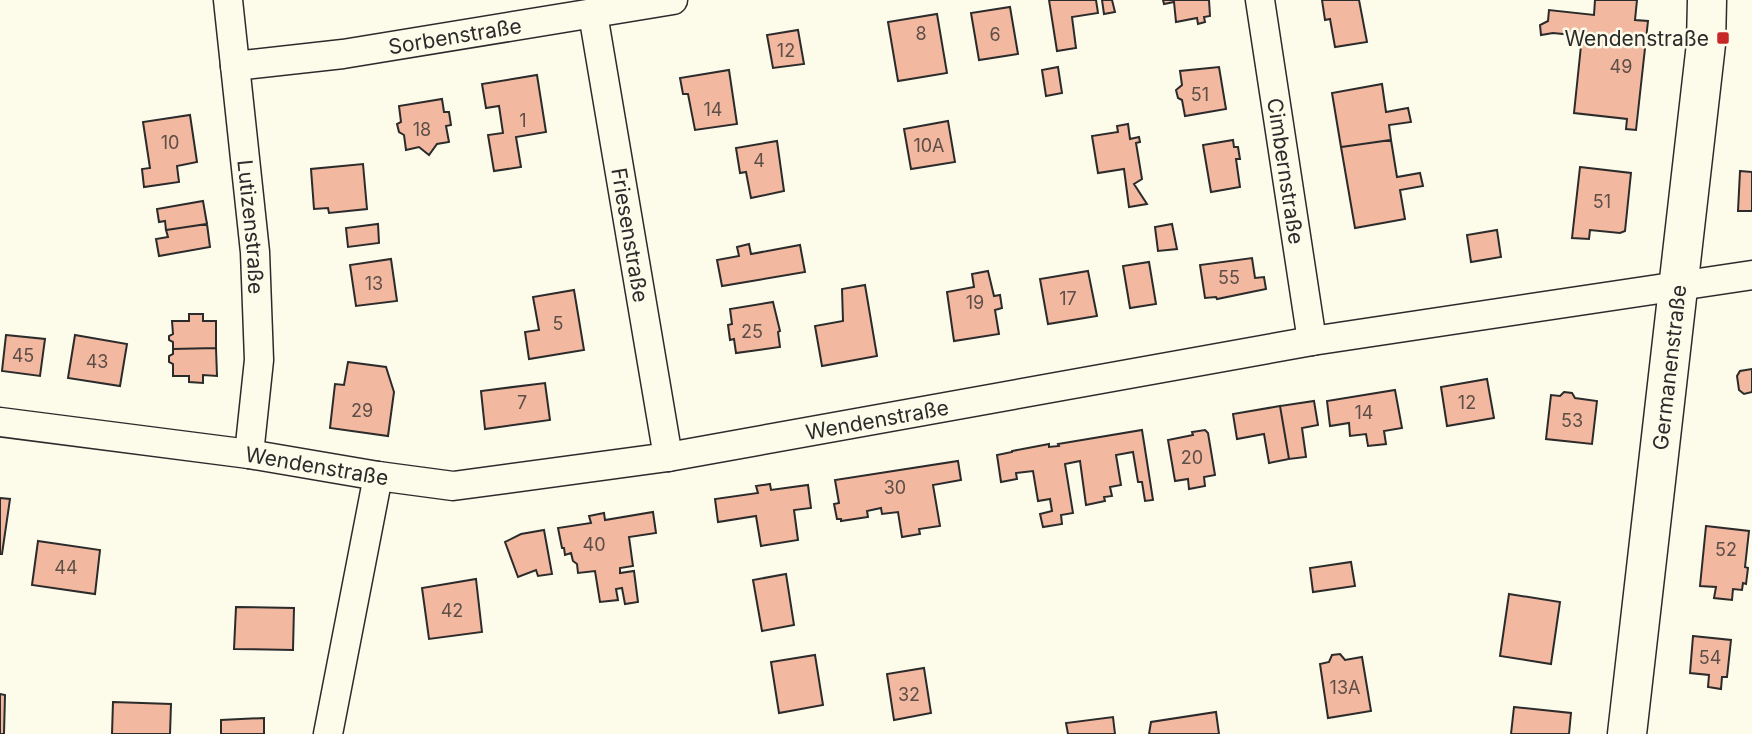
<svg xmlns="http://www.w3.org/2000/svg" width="1752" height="734" font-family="Inter,sans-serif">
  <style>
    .building { fill: #f2b8a0; stroke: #2b2b2b; stroke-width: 2 }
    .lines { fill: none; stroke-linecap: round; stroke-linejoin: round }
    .street-casing { stroke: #2b2b2b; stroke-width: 31 }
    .secondary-casing { stroke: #2b2b2b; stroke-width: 41 }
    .street { stroke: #fdfbea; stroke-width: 28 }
    .secondary { stroke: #fdfbea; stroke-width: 38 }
    .poi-dot { fill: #c62828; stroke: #fdfbea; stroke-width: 2.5 }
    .labels { text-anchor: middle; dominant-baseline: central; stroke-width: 5; stroke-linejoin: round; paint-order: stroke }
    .number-label { font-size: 18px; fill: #5d4e48 }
    .street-label { font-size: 21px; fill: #2b2b2b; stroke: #fdfbea }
    .poi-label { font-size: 21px; fill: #2b2b2b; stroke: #fdfbea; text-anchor: end }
  </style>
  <rect width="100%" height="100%" fill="#fdfbea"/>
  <path class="building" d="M1049 0H1096L1098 13 1072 17 1076 48 1057 51Z
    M1102 0H1112L1115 12 1104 14Z
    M1163 0H1209L1210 16 1204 17 1205 22 1198 24 1197 18 1176 22 1174 2 1164 4Z
    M1322 0H1359L1367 42 1335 47 1330 19 1325 20Z
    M1595 0H1637L1635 20 1648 21 1636 130 1626 129 1627 119 1574 113 1582 36 1553 33 1541 35 1540 25 1548 21 1549 10 1594 15Z
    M1010 7 1018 54 979 60 971 13Z
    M937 14 947 73 898 81 888 22Z
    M798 30 804 64 773 68 767 35Z
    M1058 67 1062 93 1046 96 1042 70Z
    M1219 67 1226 109 1185 116 1182 100 1178 98 1176 90 1182 85 1180 71Z
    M729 70 737 124 695 130 688 94H683L680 78Z
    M537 75 546 132 516 137 521 167 494 171 488 135 503 133 499 106 486 108 482 84Z
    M1382 84 1386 112 1408 108 1411 122 1389 125 1391 140 1341 147 1332 93Z
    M442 99 444 112H449L451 125 446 126 449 142 437 144 429 155 419 147 406 150 404 135 399 132 397 124 401 122 399 106Z
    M190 115 197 162 177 166 179 182 144 187 142 169 150 168 143 122Z
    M948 121 955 162 911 169 904 129Z
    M1128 124 1130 139 1139 137 1140 142 1136 143 1142 179 1134 184 1147 204 1129 207 1124 169 1098 173 1092 136 1118 132 1117 126Z
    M1233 140 1234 147H1238L1240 159H1236L1240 187 1211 192 1203 145Z
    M1391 140 1397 177 1420 173 1423 186 1400 190 1405 219 1355 228 1341 147Z
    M777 141 784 191 751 198 746 172 740 173 736 148Z
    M363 164 367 209 329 213 328 208 314 209 311 169Z
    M1580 167 1631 173 1625 231 1620 233 1590 230 1589 239 1572 238Z
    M1740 171 1752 172V211H1738Z
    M203 201 207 224 166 230 165 221 159 222 157 209Z
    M207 224 210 247 159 256 156 239 168 237 166 230Z
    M378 224 379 243 348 247 346 228Z
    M1172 224 1177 249 1158 251 1155 227Z
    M1497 230 1501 257 1471 262 1467 235Z
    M749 244 751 254 800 245 805 272 722 286 717 260 739 256 737 247Z
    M1252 258 1255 278 1264 277 1266 289 1217 299 1216 297 1205 298 1200 265Z
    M391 259 397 301 356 306 350 265Z
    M1149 262 1156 304 1130 308 1123 266Z
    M988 271 994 296 1000 295 1002 308 995 310 999 334 954 341 947 292 974 287 972 274Z
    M1088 271 1097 316 1048 324 1040 279Z
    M865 285 877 356 822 366 815 326 843 321 842 289Z
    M574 290 584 350 529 359 525 332 539 330 533 297Z
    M773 302 780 331 778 332 780 347 736 353 734 339 730 340 728 325 732 324 730 309Z
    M189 314H203V321H216V348L173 349V342L169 340V336L173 334 172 321H189Z
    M6 335 45 339 40 376 2 371Z
    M75 335 127 344 120 386 68 378Z
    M216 348 217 376 203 375V383L189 382V376H173V364L169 362V356L173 354V349Z
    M348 362 386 367 394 392 388 436 330 428 335 384 344 385Z
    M1752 369V392L1744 394 1739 390 1737 376 1740 371Z
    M1487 379 1494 418 1447 426 1441 387Z
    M545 383 550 420 485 429 481 391Z
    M1395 390 1402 428 1384 431 1386 444 1368 446 1366 434 1350 436 1349 423 1330 426 1327 401Z
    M1564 392 1572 393 1575 398 1597 401 1592 444 1546 439 1551 395 1560 396Z
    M1314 401 1318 425 1302 428 1306 457 1289 459 1280 406Z
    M1280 406 1289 459 1269 463 1264 434 1237 439 1233 414Z
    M1142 430 1153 500 1145 501 1142 482H1138L1133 452 1116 455 1121 485 1110 487 1112 496 1104 497 1105 501 1086 505 1080 461 1065 464 1073 513 1061 515 1062 524 1043 527 1040 514 1052 511 1050 499 1038 501 1033 471 1016 473 1017 479 1001 482 997 455 1012 452V451L1049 444V447L1059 446 1058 444Z
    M1205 430 1208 433 1215 475 1204 477 1205 486 1189 489 1188 479 1175 481 1168 440 1193 435 1192 432Z
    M958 461 961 480 933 485 940 526 919 529 920 534 902 537 898 512 882 514 881 508 867 511 868 517 841 521V519H837L834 504 839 503 835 480Z
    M770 484 771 490 808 485 811 508 794 510 798 540 761 546 756 516 718 522 715 499 758 493 756 486Z
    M0 498 10 499 2 554H0Z
    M653 512 656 533 629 537 633 566 620 568V573L634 571 638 602 625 604 622 588 616 589 618 600 600 602 595 571 578 573 577 564 573 561 571 553 565 555 564 548H562L558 528 591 523 589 516 604 513 605 520Z
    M1706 526 1749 531 1745 567 1748 568 1746 584 1743 583 1742 590 1733 589 1732 600 1714 598 1716 587 1700 586Z
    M544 530 552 574 538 576 536 570 518 577 505 542 521 534Z
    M38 541 100 550 95 594 32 585Z
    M1351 562 1355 586 1313 592 1310 568Z
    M786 574 794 625 762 631 753 580Z
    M476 579 482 632 429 639 422 588Z
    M1509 594 1560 602 1551 664 1500 656Z
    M236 607 294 608 293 650 234 649Z
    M1693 636 1731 640 1727 677H1722L1721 689 1708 687 1709 675 1690 673Z
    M1340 654 1345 660 1362 657 1371 711 1328 718 1320 664 1329 662 1332 655Z
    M815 655 823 705 779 713 771 662Z
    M924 668 931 713 894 720 887 674Z
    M0 694 5 695 4 734H0Z
    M113 702 171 704 170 734H112Z
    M1514 707 1571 713 1569 734H1511Z
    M1216 712 1219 734H1149L1151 722Z
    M1113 717 1115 734H1068L1066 723Z
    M264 718V734H221V720Z"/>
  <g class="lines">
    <g class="street-casing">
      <g id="street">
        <path id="s1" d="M228 0 255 252 259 360 249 454"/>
        <path id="s2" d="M1260 0 1312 341"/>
        <path id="s3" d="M593 14 668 457"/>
        <path id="s4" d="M235 66 343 54 673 0"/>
        <path id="s5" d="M0 422 249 454 378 476 453 486 668 457 1312 341 1752 275"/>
        <path d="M328 734 378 476"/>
      </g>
    </g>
    <g class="secondary-casing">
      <g id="secondary">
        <path id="s6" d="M1627 734 1706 44 1707 0"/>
      </g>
    </g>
    <use href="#street" class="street"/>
    <use href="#secondary" class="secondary"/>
  </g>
  <rect class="poi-dot" x="1716" y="31" width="14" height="14" rx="3.5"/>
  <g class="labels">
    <g class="number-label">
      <text x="921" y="33">8</text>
      <text x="995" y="34">6</text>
      <text x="786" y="50">12</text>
      <text x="1621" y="66">49</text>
      <text x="1200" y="94">51</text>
      <text x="713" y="109">14</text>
      <text x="523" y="120">1</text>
      <text x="422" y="129">18</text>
      <text x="170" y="142">10</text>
      <text x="929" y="145">10A</text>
      <text x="759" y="160">4</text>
      <text x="1602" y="201">51</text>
      <text x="1229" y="277">55</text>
      <text x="374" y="283">13</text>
      <text x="1068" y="298">17</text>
      <text x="975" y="302">19</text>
      <text x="558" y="323">5</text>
      <text x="752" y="331">25</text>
      <text x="23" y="355">45</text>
      <text x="97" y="361">43</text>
      <text x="522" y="402">7</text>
      <text x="1467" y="402">12</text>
      <text x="362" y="410">29</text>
      <text x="1364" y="412">14</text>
      <text x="1572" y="420">53</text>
      <text x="1192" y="457">20</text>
      <text x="895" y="487">30</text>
      <text x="594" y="544">40</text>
      <text x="1726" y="549">52</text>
      <text x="66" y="567">44</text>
      <text x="452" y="610">42</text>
      <text x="1710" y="657">54</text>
      <text x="1345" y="687">13A</text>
      <text x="909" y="694">32</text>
    </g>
    <g class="street-label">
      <text stroke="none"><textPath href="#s4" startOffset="222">Sorbenstraße</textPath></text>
      <text stroke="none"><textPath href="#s2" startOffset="173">Cimbernstraße</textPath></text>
      <text stroke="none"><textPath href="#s1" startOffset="228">Lutizenstraße</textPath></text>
      <text stroke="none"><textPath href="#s3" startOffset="224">Friesenstraße</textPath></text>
      <text stroke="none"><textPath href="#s6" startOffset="369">Germanenstraße</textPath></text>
      <text stroke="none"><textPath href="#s5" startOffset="887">Wendenstraße</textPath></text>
      <text stroke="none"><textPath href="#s5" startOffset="320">Wendenstraße</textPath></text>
    </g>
    <g class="poi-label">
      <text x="1709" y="38">Wendenstraße</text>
    </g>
  </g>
</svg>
